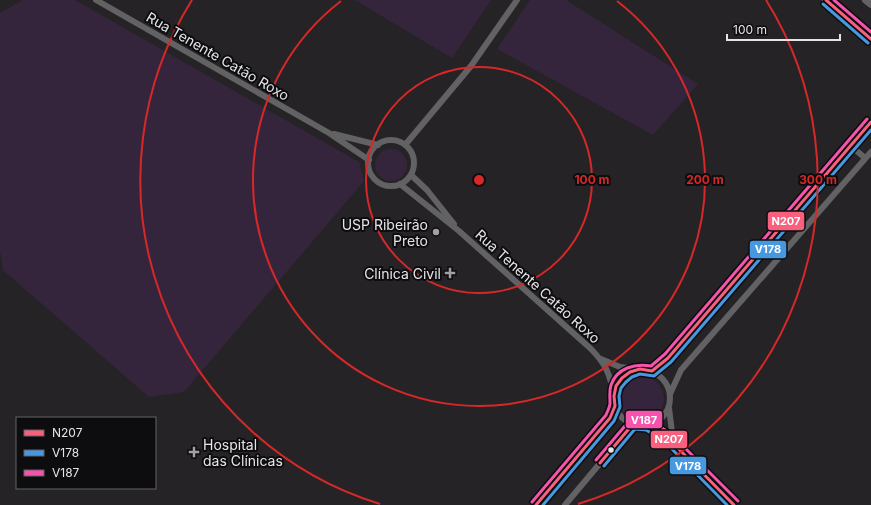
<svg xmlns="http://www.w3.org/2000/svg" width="871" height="505" font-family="Inter,sans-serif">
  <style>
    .green { fill: #35253c }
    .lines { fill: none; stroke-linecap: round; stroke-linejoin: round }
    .street { stroke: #626163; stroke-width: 6 }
    .secondary { stroke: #626163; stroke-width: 8 }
    .bus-1-casing { stroke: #0d0c0e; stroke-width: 6 }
    .bus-2-casing { stroke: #0d0c0e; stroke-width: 6 }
    .bus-3-casing { stroke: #0d0c0e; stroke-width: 6 }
    .bus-1 { stroke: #f8607d; stroke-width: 3 }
    .bus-2 { stroke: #4699e1; stroke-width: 3 }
    .bus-3 { stroke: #f653ac; stroke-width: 3 }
    .ring { fill: none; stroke: #d62828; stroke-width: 2 }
    .poi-dot { fill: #a2a0a3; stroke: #0d0c0e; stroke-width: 1.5 }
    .bus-dot { fill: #e6e4e7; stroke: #0d0c0e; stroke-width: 1.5 }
    .labels { text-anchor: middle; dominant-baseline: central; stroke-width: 4; stroke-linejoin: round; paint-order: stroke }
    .street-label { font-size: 14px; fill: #e6e4e7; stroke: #0d0c0e }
    .poi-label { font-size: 14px; fill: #e6e4e7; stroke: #0d0c0e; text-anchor: end }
    .centre { fill: #d62828; stroke: #0d0c0e; stroke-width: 2 }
    .ring-label { font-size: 12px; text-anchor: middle; font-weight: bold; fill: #d62828; stroke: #0d0c0e; stroke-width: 4; stroke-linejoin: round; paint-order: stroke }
    .line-badge { stroke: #0d0c0e; stroke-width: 1.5 }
    .badge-label { font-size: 11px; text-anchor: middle; font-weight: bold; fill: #fff }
  </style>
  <rect width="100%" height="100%" fill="#252326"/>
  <path class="green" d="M23 0H75L359 162 364 181 184 392 149 397 3 270 0 251V13Z
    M355 0H491L452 58Z
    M530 0H566L698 84 653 135 497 49Z
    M375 165a16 16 0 1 1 32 0a16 16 0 1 1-32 0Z
    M618 399a23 23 0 1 1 46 0a23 23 0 1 1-46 0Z"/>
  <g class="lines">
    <path class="street" d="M96 0 329 133 369 160
      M334 134 378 145
      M368 163a23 23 0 1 1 46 0a23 23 0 1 1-46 0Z
      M405 145 471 66 517 0
      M851 146 865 158
      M411 175 427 190 454 224
      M400 184 459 231 590 348C606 364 610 374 614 396
      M601 359 620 367 636 369
      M614 398a28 28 0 1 1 56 0a28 28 0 1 1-56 0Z
      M652 371 668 358 871 122
      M670 394 681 370 871 152
      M669 408 672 432 681 447
      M648 425 667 437 734 505
      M536 505 610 418 615 406
      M565 505 633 424"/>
    <path class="secondary" d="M826 0 871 39
      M866 0 871 4"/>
    <g class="bus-1-casing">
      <path id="bus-1" d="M826 0 871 39
        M600 463 633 424 648 425 667 437 734 505
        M536 505 610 418 615 406 614 396 616 386 622 378 630 372 640 369 652 371 668 358 871 122"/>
    </g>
    <g class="bus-2-casing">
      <path id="bus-2" d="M823 4 868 43
        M604 466 635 429 646 430 664 441 727 505
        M543 505 614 421 620 407 619 396 621 388 626 382 632 377 640 374 654 376 671 362 871 130"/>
    </g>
    <g class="bus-3-casing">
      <path id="bus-3" d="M834 0 871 32
        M596 460 630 420 633 419 649 420 670 433 738 501
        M532 502 606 415C607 412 610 407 610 403 610 397 609 391 611 385 617 368 635 363 651 366L665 354 867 119"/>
    </g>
    <use href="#bus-1" class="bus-1"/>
    <use href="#bus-2" class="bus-2"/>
    <use href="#bus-3" class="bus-3"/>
  </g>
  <g class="ring">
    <circle cx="479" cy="180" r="113"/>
    <path d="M617 1A226 226 0 1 1 341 1"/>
    <path d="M380 504A339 339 0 0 1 192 0M766 0A339 339 0 0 1 578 504"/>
  </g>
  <g class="poi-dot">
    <circle cx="436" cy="232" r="4"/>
    <path d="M448 267h4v4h4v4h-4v4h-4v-4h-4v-4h4z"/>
    <path d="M192 446h4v4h4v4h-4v4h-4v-4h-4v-4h4z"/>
  </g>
  <circle class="bus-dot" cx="611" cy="450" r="3.5"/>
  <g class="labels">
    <g class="street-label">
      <text transform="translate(218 56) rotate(30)">Rua Tenente Catão Roxo</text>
      <text transform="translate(538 286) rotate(42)">Rua Tenente Catão Roxo</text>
    </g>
    <g class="poi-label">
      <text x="428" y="224">USP Ribeirão<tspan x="428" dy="16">Preto</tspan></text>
      <text x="441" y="273">Clínica Civil</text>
      <text x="203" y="444" text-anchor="start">Hospital<tspan x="203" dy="16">das Clínicas</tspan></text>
    </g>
  </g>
  <circle cx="479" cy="180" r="6" class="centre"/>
  <g class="ring-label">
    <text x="592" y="184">100 m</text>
    <text x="705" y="184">200 m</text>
    <text x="818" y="184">300 m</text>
  </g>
  <g class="line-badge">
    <rect x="767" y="211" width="38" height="20" rx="4" fill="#f8607d"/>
    <rect x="749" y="240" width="38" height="19" rx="4" fill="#4699e1"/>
    <rect x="625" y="410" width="38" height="19" rx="4" fill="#f653ac"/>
    <rect x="650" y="430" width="38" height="19" rx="4" fill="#f8607d"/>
    <rect x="669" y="456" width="38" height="19" rx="4" fill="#4699e1"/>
  </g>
  <g class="badge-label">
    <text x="786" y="225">N207</text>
    <text x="768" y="253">V178</text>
    <text x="644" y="424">V187</text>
    <text x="669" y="443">N207</text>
    <text x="688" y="470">V178</text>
  </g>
  <rect x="16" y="417" width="140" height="72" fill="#0d0c0e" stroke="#646265"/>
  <rect x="24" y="430" width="20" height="6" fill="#f8607d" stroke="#646265"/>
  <text x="52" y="437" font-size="12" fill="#e6e4e7">N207</text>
  <rect x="24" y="450" width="20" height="6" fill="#4699e1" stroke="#646265"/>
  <text x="52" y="457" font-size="12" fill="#e6e4e7">V178</text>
  <rect x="24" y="470" width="20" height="6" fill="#f653ac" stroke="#646265"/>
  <text x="52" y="477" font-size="12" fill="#e6e4e7">V187</text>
  <path d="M727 34v6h113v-6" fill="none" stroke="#e6e4e7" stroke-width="2"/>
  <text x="733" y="34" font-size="12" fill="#e6e4e7" stroke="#0d0c0e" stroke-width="3" paint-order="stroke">100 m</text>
</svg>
